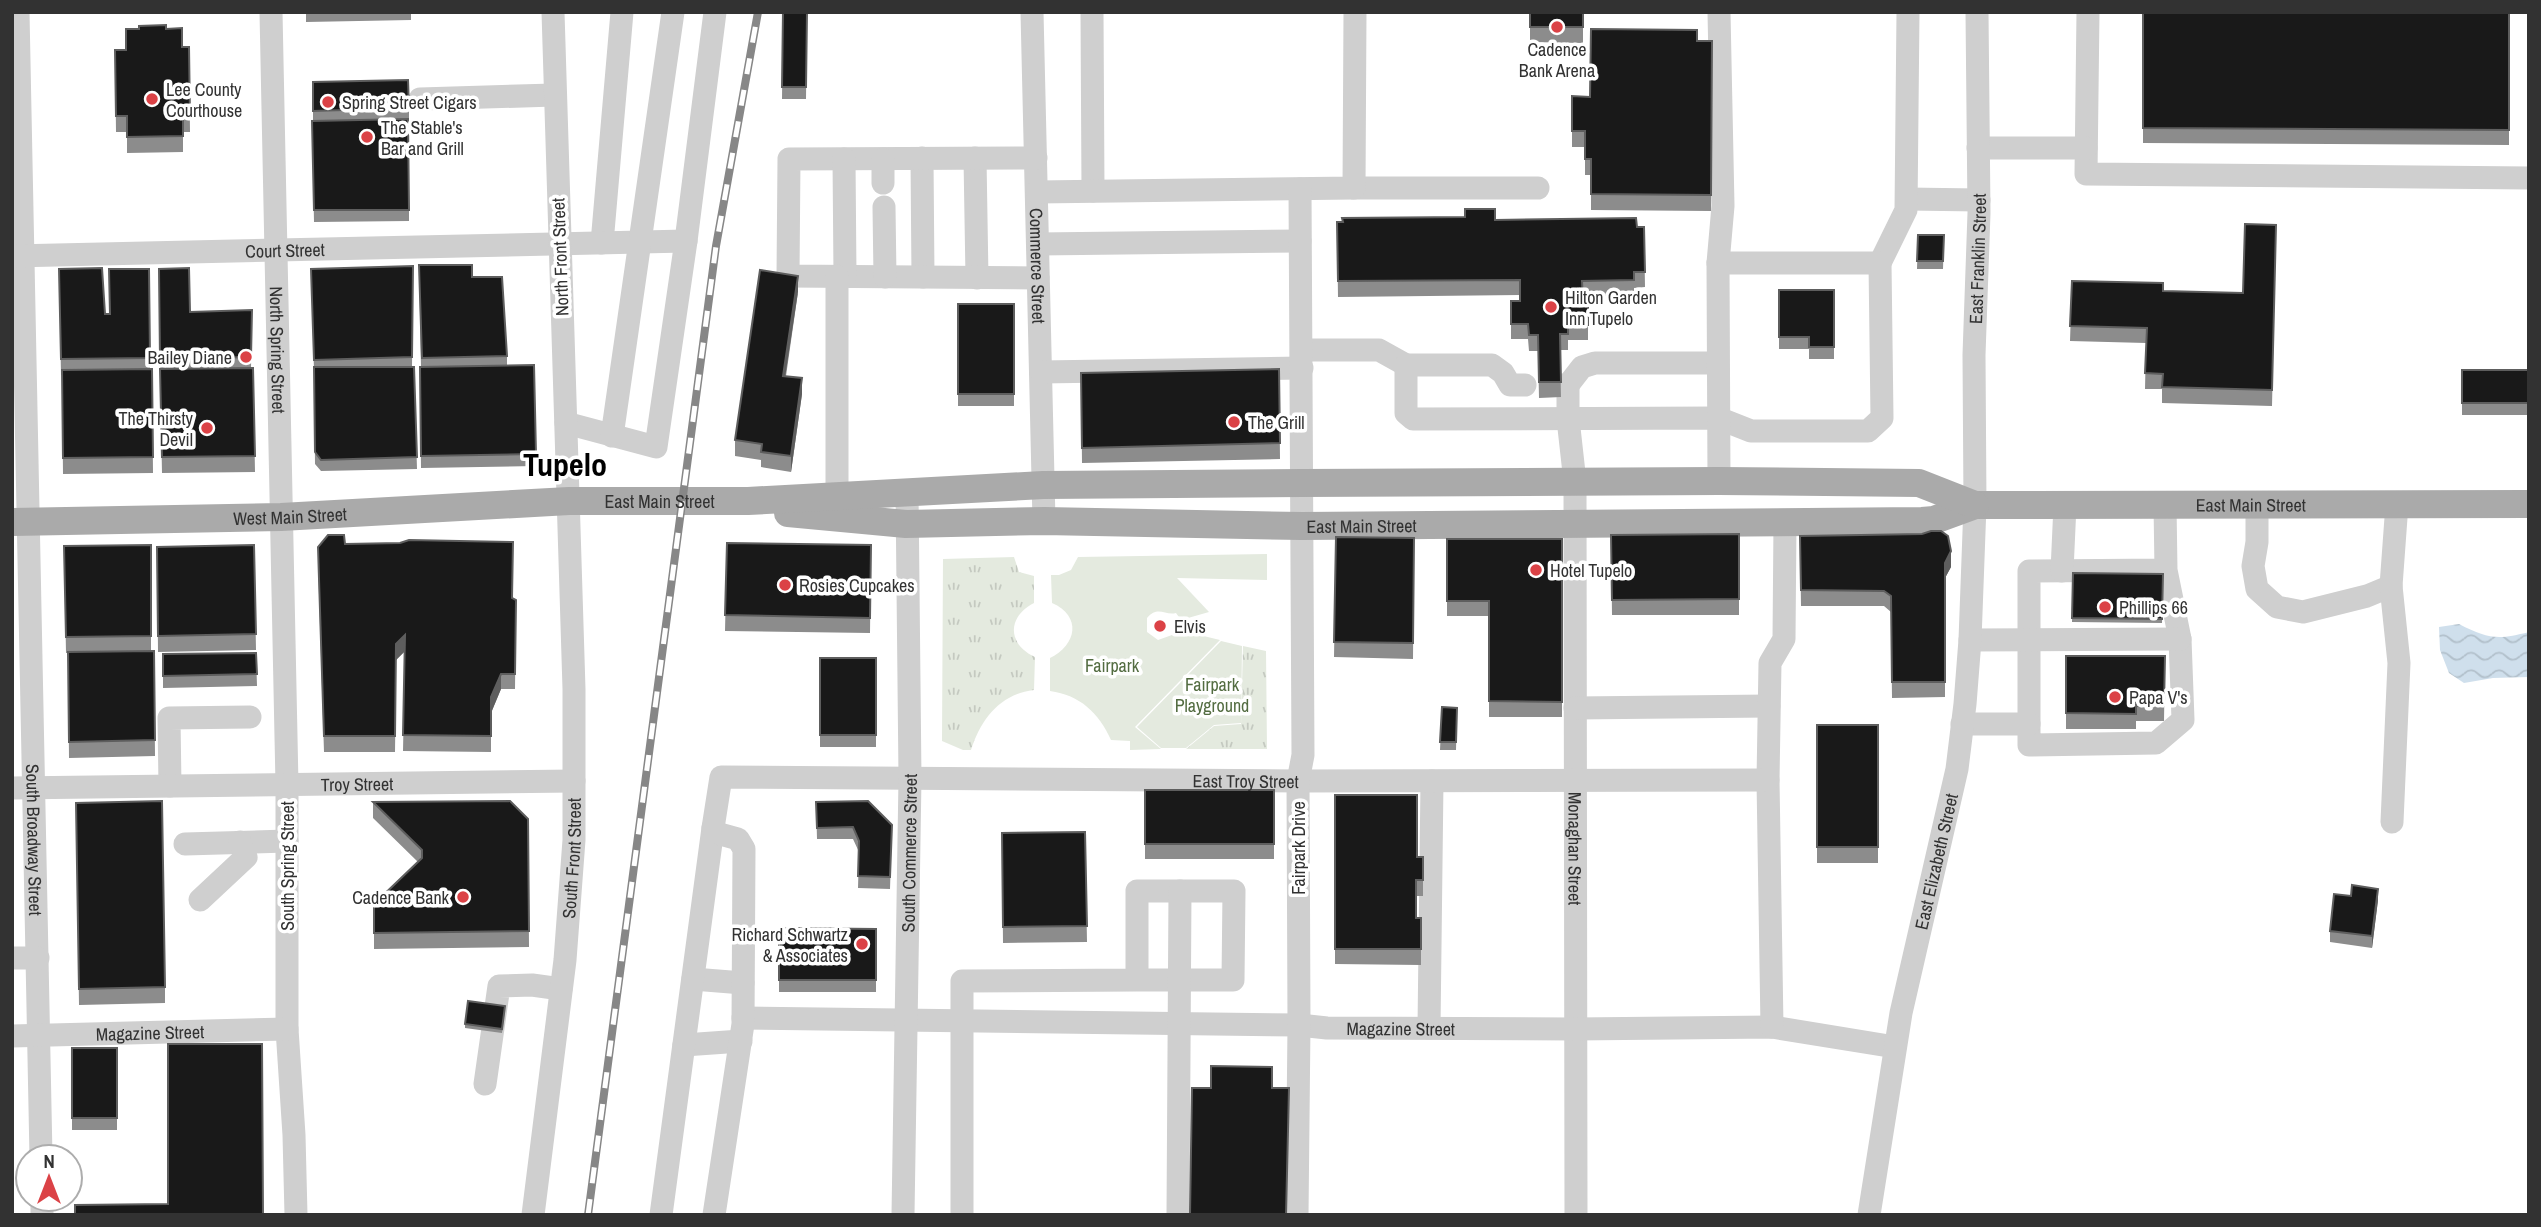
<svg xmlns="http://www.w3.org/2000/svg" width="2541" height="1227" font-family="'Archivo Narrow',sans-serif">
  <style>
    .grass { fill: url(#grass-tufts) }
    .park { fill: #e4eadf }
    .water { fill: url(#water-waves) }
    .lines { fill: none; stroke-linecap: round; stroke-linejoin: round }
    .minor { stroke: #cfcfcf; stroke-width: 23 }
    .major { stroke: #aaa; stroke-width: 28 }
    .rail-casing { stroke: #878787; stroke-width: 8 }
    .rail { stroke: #fff; stroke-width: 5; stroke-dasharray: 16; stroke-linecap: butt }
    .wall { fill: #8c8c8c }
    .shaded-wall { fill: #5e5e5e }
    .building { fill: #191919; stroke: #5e5e5e; stroke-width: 2 }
    .poi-dot { fill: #db4246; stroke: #fff; stroke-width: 2.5 }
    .labels { text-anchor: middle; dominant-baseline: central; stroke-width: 7; stroke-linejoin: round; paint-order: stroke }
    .poi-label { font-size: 18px; fill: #323232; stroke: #fff; text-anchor: start }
    .street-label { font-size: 18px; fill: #323232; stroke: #fff }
    .park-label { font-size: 18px; fill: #536c41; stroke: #fff }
    .town-label { font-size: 32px; font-weight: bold; fill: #000; stroke: #fff }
  </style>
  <defs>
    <pattern id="grass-tufts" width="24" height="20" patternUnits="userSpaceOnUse" patternTransform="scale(1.75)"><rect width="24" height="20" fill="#e4eadf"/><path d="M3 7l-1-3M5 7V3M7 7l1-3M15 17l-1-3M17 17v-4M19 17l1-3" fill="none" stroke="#c4c9c0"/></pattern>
    <pattern id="water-waves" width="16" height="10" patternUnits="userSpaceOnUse" patternTransform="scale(1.75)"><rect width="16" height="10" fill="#cfdfec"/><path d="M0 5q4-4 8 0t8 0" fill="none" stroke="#b2c0cb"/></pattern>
  </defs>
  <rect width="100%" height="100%" fill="#fff"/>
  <path class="grass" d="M1014 557 1019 572 1034 576V603C1007 617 1007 644 1035 657L1034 690C1000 694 981 719 971 750H963L942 741V737L943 559Z
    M1243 646 1266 651 1267 749H1186L1214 726 1241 724Z"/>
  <path class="park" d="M1267 554V580L1177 578 1209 612 1181 620 1176 613C1165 616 1158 605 1147 618V632L1158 640 1172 635 1176 636 1179 630 1220 640 1135 727 1161 749 1130 750V741L1111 740C1099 713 1080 695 1050 691V658C1077 645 1082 616 1052 603L1051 575H1059L1071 570 1078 557Z
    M1221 641 1242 646 1241 723 1214 725 1186 748H1161L1137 727Z"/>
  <path class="water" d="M2459 624C2488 639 2498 640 2529 632V677L2493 678 2464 683 2449 673 2440 650 2439 627Z"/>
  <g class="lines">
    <g class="minor">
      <path id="s1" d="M18 12 41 1157"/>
      <path id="s2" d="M271 12 287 785V1029L294 1135 296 1215"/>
      <path id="s3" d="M1032 12 1044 521"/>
      <path d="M1092 12 1093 191"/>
      <path d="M2088 12 2086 174 2529 178"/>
      <path d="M420 99 554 95"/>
      <path d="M1978 148H2086"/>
      <path d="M922 158 923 277"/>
      <path d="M975 158 977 278"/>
      <path d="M1036 158 789 159 788 276 1038 278"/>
      <path d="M844 159 845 276"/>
      <path d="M883 159V183"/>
      <path d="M1354 188H1538"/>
      <path d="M1037 192 1354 188 1355 12"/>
      <path d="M1907 199 1979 200"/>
      <path d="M884 207 885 277"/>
      <path d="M602 243 622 12"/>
      <path d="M1038 244 1300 241"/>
      <path id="s4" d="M12 256 686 241"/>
      <path d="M1880 263 1906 210 1908 12"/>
      <path d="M1302 350H1379L1406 365"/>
      <path d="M1041 372 1302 368"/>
      <path d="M1525 385H1510L1503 373 1492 365H1406V413L1413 419 1718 418 1751 431H1868L1882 418 1880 263H1718"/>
      <path d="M1555 385H1568L1582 367 1595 363H1717"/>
      <path id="s5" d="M1568 385V419L1575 482 1576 1215"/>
      <path d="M566 423 656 447 686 241 715 12"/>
      <path d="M612 436 673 12"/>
      <path d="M1719 481 1718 263 1723 206 1719 12"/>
      <path d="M837 496V276"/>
      <path d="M2165 505 2166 570 2180 639 2183 720 2156 743 2029 745V571L2166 570"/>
      <path d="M2257 505V542L2253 566 2257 589 2277 607 2303 612 2367 596 2391 586"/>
      <path d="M2062 571 2065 505"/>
      <path d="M1970 640 2180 639"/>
      <path d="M1575 708 1769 706"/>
      <path d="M1962 724H2029"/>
      <path d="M170 786 169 718 250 717"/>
      <path id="s6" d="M12 788 574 781"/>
      <path d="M2392 822 2399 663 2391 586 2397 504"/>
      <path d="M185 844 287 841"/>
      <path d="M200 900 246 857 240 842"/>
      <path d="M12 958H38"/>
      <path d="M693 979 743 983"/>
      <path id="s7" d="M743 1018 1299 1025 1327 1028 1575 1029 1772 1027 1895 1047"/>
      <path d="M1772 1027 1768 780 1770 663 1784 639 1785 522"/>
      <path d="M1429 1028 1432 781"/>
      <path id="s8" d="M12 1036 287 1029"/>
      <path d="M684 1045 741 1041"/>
      <path d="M485 1084 499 986 532 985 561 989"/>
      <path d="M42 1215V1199"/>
      <path id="s9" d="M533 1215 565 960 574 840V689L553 12"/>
      <path d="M661 1215 713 828"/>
      <path id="s10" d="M714 1215 743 1024 744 849 738 839 720 834 713 828 721 777 1298 781 1768 780"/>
      <path id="s11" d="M903 1215 910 778 907 492"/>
      <path d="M962 1215V981L1137 980V891H1234L1233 980H1137"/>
      <path d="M1178 1215 1180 891"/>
      <path d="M1297 1215 1299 1025 1298 781 1303 755 1300 189"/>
      <path id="s12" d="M1869 1215 1901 1013 1957 769 1965 704 1970 640 1975 505 1974 355 1979 213 1977 12"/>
    </g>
    <g class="major">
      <path id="s13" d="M788 513 906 524 1044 521 1302 526 1922 521 1934 520 1975 505 2529 504"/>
      <path id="s14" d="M12 522 281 517 569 501H748L1043 485 1302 483 1719 481 1919 483 1975 505"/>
    </g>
    <g class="rail-casing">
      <path id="rail" d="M588 1215 716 246 758 12"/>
    </g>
    <use href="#rail" class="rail"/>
  </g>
  <path class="wall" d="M306 12H411V20L306 22Z
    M783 12H807L806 99H782Z
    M1530 12H1583V43L1530 42Z
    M2143 12H2509V145L2143 143Z
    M166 29 182 47H189L190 132H183V152L127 153V132H116L115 50H126Z
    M1697 41H1712L1711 211 1591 210V175H1585V147H1572V96L1590 97Z
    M313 82 409 108V221L314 222 312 121H313Z
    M1495 220 1644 227 1645 287 1634 288V296H1582L1583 302H1588V340H1568V350H1560L1561 397 1539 398 1538 351H1529L1528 339H1511V301H1520V295L1338 297 1337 222Z
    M2276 225 2272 406 2162 403V389H2145L2146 343 2070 341 2072 281 2163 291 2243 293Z
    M1918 235H1944L1943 269H1917Z
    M419 265 507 356V365H534L536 466 421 468 420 367H421Z
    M413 266 412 367H414L417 469 321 471 315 464 314 371 311 269Z
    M59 269 105 314H110L149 269 150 369H152L153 473 63 474 62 375H61Z
    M159 269 190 312 252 310 251 368H253L255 472 162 473 160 374Z
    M1779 290H1834V359H1809V349H1779Z
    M798 292 786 376 802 394 791 472 761 467V460L735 456V440Z
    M958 304H1014V406H958Z
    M1279 369 1280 459 1082 463 1081 373Z
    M2462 370H2529V415H2462Z
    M1739 534V615H1612L1611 535Z
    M1922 534 1951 567 1945 578V697L1892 698 1891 612 1884 606H1801L1800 536Z
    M1336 537 1414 538 1413 659 1334 657Z
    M1447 539H1562V717H1489V616H1447Z
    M727 543 871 545 870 633 725 631Z
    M345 544 516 600 515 689H501L491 713V752L403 751 405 651 396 660 395 752H324L318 563Z
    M151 545V651H154L155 756 69 758 68 653H66L64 546Z
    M254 545 256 650 158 652 157 547Z
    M2073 573 2163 574 2162 623 2072 622Z
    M256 653 257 686 163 688V654Z
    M2066 656H2165L2164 721H2136V729H2066Z
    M820 658H876V747H820Z
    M1442 707 1457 708 1456 750H1440Z
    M1817 725H1878V863H1817Z
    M1145 790H1274V859H1145Z
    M1335 795 1417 857H1423V896H1416V918H1421V965L1335 964Z
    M373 802 528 819 529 947 374 949V904L418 862 373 818Z
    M816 802 892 825 890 889 858 888 859 852 853 839H817Z
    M76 803 165 987V1003L79 1005Z
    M1085 832 1087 942 1003 943 1002 833Z
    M2351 896 2378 900 2372 948 2330 942V931Z
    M779 928 876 929V992H779Z
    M505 1010 502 1033 465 1028V1024Z
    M72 1048H117V1130H72Z"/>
  <path class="shaded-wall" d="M798 276V292L783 391V376Z
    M802 378V394L791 472V456Z
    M1951 551V567L1945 578V563Z
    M405 635V651L396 660 395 752 396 644Z
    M501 674V689L491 713V752V697Z
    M2378 889V900L2372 948V936Z"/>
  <path class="building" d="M783 12H807L806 87H782Z
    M1530 12H1583V27H1530Z
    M2143 12H2509V130L2143 128Z
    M166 25V29L182 28V47H189L190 117H183V136L127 137V116H116L115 50H126V29H139V26Z
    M1591 29 1697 30V41H1712L1711 195 1591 194V159H1585V131H1572V96L1590 97Z
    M408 80 409 108 313 111V82Z
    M408 119 409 210H314L312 121Z
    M1465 209H1495V220L1636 218 1637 227H1644L1645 272H1634V280L1582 281 1583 302H1588V325H1568V334H1560L1561 382H1539L1538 335H1529L1528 324H1511V301H1520V280L1338 281 1337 222H1343L1342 218 1465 217Z
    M2245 224 2276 225 2272 390 2162 387 2163 374 2145 373 2147 328 2070 326 2072 281 2163 283V291L2243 293Z
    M1918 235H1944L1943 261H1917Z
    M419 265H472V277H502L507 356 422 358Z
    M413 266 412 357 314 360 311 269Z
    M102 268 105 314H110L109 269H149L150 358 61 359 59 269Z
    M189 268 190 312 252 310 251 357 160 359 159 269Z
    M760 270 798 276 783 376 802 378 791 456 761 452 762 444 735 440Z
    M1779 290H1834V347H1809V337H1779Z
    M958 304H1014V394H958Z
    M534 365 536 454 421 456 420 367Z
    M314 367H414L417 457 321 460 315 452Z
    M253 368 255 456 162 457 160 369Z
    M152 369 153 457 63 458 62 370Z
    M1279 369 1280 443 1082 448 1081 373Z
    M2462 370H2529V403H2462Z
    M1931 531H1941L1948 536 1951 551 1945 563V682H1892L1891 596 1884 591 1801 590 1800 536 1922 534Z
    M1739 534V599L1612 600 1611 535Z
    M328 535H344L345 544 400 543 409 540 513 542 512 598 516 600 515 674H501L491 697V736L403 735 405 635 396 644 395 736H324L318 547Z
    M1336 537 1414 538 1413 643 1334 642Z
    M1447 539H1562V702L1489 701V601H1447Z
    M727 543 871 545 870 618 725 615Z
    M151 545V636L66 637 64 546Z
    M254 545 256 634 158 636 157 547Z
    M2073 573 2163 574 2162 619 2072 618Z
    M154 651 155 740 69 742 68 652Z
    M256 653 257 674 163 676V654Z
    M2066 656H2165L2164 706H2136V714L2066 713Z
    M820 658H876V735H820Z
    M1442 707 1457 708 1456 742H1440Z
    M1817 725H1878V847H1817Z
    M1145 790H1274V844H1145Z
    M1335 795H1417V857H1423V880H1416V918H1421V949H1335Z
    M162 801 165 987 79 989 76 803Z
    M510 801 528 819 529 931 374 933V904L422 858V850L373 802Z
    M868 801 892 825 890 877 858 876 859 841 853 827 817 828 816 802Z
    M1085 832 1087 926 1003 927 1002 833Z
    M2352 885 2378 889 2372 936 2330 931 2334 894 2351 896Z
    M779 928 876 929V980H779Z
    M468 1001 505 1006 502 1029 465 1024Z
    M168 1044H262L263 1215H75V1205L168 1204Z
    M72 1048H117V1118H72Z
    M1211 1066 1272 1067V1088H1289L1286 1215H1190L1192 1088H1211Z"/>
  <g class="poi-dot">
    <circle cx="1557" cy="27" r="7"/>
    <circle cx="152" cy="99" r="7"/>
    <circle cx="328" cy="102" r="7"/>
    <circle cx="367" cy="137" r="7"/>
    <circle cx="1551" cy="307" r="7"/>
    <circle cx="246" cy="357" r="7"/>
    <circle cx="1234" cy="422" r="7"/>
    <circle cx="207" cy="428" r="7"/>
    <circle cx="1536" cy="570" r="7"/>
    <circle cx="785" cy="585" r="7"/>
    <circle cx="2105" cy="607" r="7"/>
    <circle cx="1160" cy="626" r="7"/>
    <circle cx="2115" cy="697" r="7"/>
    <circle cx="463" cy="897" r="7"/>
    <circle cx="862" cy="944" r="7"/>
  </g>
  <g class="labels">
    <g class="poi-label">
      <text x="1557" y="49" text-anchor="middle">Cadence<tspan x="1557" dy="21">Bank Arena</tspan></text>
      <text x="166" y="89">Lee County<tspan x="166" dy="21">Courthouse</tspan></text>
      <text x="342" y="102">Spring Street Cigars</text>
      <text x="381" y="127">The Stable's<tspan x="381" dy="21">Bar and Grill</tspan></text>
      <text x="1565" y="297">Hilton Garden<tspan x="1565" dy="21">Inn Tupelo</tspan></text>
      <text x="232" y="357" text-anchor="end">Bailey Diane</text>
      <text x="193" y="418" text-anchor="end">The Thirsty<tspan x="193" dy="21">Devil</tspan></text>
      <text x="1248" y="422">The Grill</text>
      <text x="1550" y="570">Hotel Tupelo</text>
      <text x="799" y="585">Rosies Cupcakes</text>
      <text x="2119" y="607">Phillips 66</text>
      <text x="1174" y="626">Elvis</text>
      <text x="2129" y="697">Papa V's</text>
      <text x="449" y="897" text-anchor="end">Cadence Bank</text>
      <text x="848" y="934" text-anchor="end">Richard Schwartz<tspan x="848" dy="21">&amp; Associates</tspan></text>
    </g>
    <g class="street-label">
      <text stroke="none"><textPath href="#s4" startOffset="273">Court Street</textPath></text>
      <text transform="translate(560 257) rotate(-92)">North Front Street</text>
      <text stroke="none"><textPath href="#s12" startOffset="966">East Franklin Street</textPath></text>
      <text stroke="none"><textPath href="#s3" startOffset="254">Commerce Street</textPath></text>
      <text stroke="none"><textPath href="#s2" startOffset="338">North Spring Street</textPath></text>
      <text stroke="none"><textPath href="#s14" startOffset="648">East Main Street</textPath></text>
      <text stroke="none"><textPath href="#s13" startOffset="1466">East Main Street</textPath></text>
      <text stroke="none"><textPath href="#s14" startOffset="278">West Main Street</textPath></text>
      <text stroke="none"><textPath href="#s13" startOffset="574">East Main Street</textPath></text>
      <text stroke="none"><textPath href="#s10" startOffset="984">East Troy Street</textPath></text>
      <text stroke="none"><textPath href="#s6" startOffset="345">Troy Street</textPath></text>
      <text stroke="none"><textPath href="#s1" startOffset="828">South Broadway Street</textPath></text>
      <text transform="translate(1298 848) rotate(-90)">Fairpark Drive</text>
      <text stroke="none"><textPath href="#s5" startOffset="464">Monaghan Street</textPath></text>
      <text stroke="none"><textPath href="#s11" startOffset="362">South Commerce Street</textPath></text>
      <text stroke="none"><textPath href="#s9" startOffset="359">South Front Street</textPath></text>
      <text stroke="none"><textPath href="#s12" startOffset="360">East Elizabeth Street</textPath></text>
      <text transform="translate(287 866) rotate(-90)">South Spring Street</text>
      <text stroke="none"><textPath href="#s7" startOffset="658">Magazine Street</textPath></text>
      <text stroke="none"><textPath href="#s8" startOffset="138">Magazine Street</textPath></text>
    </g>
    <g class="park-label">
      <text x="1112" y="665">Fairpark</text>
      <text x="1212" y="684">Fairpark<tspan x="1212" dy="21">Playground</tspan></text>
    </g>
    <g class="town-label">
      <text x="565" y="464">Tupelo</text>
    </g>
  </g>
  <rect width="2541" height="1227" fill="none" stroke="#323232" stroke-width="28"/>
  <g transform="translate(49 1178)"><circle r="33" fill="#ffffff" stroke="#adadad" stroke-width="2"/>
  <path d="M0-5L12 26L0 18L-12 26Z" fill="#db4246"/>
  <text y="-10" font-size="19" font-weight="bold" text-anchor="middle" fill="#323232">N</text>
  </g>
</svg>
